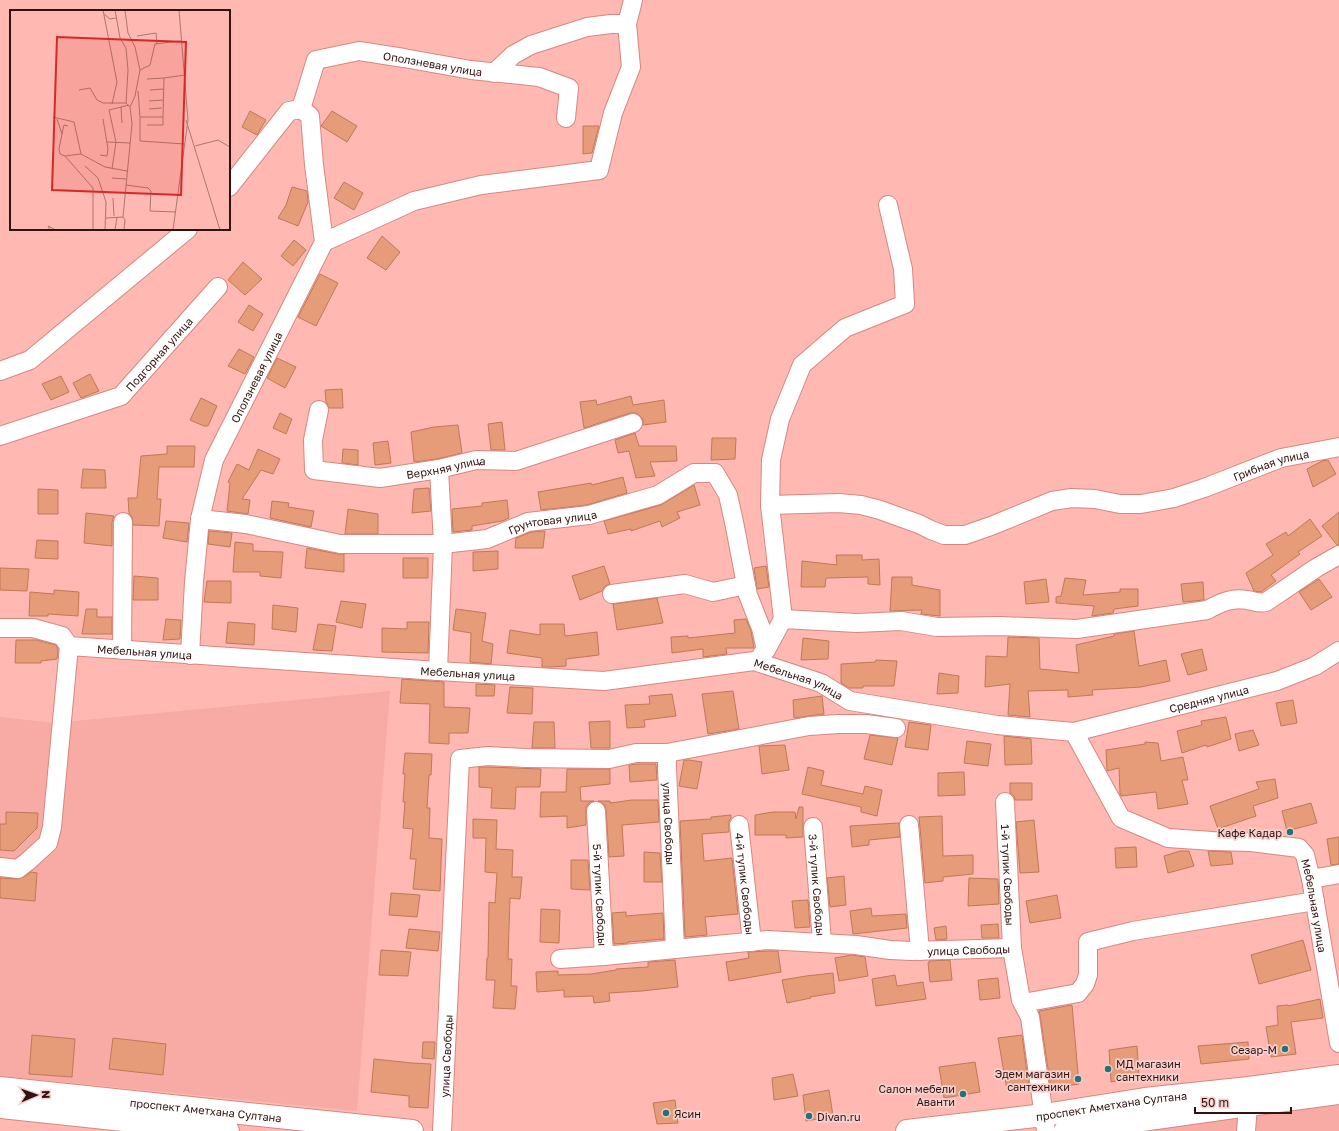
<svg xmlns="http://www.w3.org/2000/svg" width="1339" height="1131" font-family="'Golos Text',sans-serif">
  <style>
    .built { fill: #f7aba4 }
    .building { fill: #e69b79; stroke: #c07857 }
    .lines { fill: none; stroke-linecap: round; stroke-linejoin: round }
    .minor-casing { stroke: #d8867f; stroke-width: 20 }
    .major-casing { stroke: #d8867f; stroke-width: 24 }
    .minor { stroke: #fff; stroke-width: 18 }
    .major { stroke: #fff; stroke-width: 22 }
    .poi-dot { fill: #267078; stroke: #f5d1cd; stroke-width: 1.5 }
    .labels { text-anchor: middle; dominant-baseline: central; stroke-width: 3.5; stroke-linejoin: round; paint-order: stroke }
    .street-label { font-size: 11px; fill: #311210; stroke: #f5d1cd }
    .poi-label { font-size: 11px; fill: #311210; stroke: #f5d1cd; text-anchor: end }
    .inset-road { fill: none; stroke: #ad7671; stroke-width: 1 }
    .view { fill: #d62828; fill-opacity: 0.15; stroke: #d62828; stroke-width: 2 }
    .inset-edge { fill: none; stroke: #311210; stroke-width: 2 }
  </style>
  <rect width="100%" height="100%" fill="#ffb9b2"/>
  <path class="built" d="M390 691 357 1111 0 1076V717L54 723Z
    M1339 1098V1131H1085Z"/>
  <path class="building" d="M250 111 266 120 257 135 242 127Z
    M332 111 357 126 347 142 321 126Z
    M583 126H599L592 153 583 154Z
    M344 182 363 193 354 210 334 198Z
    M292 187 307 191 308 202 298 226 278 218 286 205Z
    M382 236 400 252 386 270 367 258Z
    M294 240 306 250 293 266 281 256Z
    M243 262 262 279 245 295 228 280Z
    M320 274 338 283 316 326 298 317Z
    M249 305 263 314 253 331 238 322Z
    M239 349 254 357 245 374 228 366Z
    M277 358 296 367 285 388 267 378Z
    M90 374 99 391 81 398 73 383Z
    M61 376 69 392 51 400 42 384Z
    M342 389 343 408H329L326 402 325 390Z
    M631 396 633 405 664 400 666 422 643 425V420L640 416 636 413H630L584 428 580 402 596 400 597 405Z
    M201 398 217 406 208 426H204L190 420Z
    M280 413 292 419 286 434 273 428Z
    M502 422 505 450H491L488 424Z
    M458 425 462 453 437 459 414 462 411 432 434 427Z
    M635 433 639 446H676L677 461 650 462 655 476 636 478 629 451 618 453 615 440Z
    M712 438H736L735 459 711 460Z
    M388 441 391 463 375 465 373 443Z
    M167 446H195L194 467H159L157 499H161L159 526 133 525 132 517 129 513 128 498H137L141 456 167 454Z
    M258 449 280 459 273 474 261 470 242 499 250 500 248 514 227 511 230 483 228 482 237 464 249 470Z
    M343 449 358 450V465L342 463Z
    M1328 460 1336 474 1313 487 1307 469 1322 461Z
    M83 469 105 470 106 488H81Z
    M623 477 627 493 587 505 541 510 538 492 591 483 592 485Z
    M694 485 700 505 677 512 680 518 662 527 660 521 631 531V529L608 534 604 521 661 505Z
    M429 488 431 511 412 513 414 489Z
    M38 489 58 490V514H38Z
    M507 500 509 518 502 521 472 526V530L453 532 452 509 482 506V503Z
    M272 501 289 503 288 507 314 511 311 527 270 518Z
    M348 509 378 514V534H345Z
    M1339 512V545H1337L1322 526Z
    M86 513 114 516 112 522V546L84 543Z
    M1310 519 1322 536 1298 552 1300 554 1271 575 1276 581 1261 592 1254 591 1246 573 1273 555 1266 544 1286 532 1288 536Z
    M166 521 189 523 187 542 163 538Z
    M209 531 232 533 230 547 208 544Z
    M545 531 543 548H515L516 538 531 532Z
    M37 540 58 541V559L35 558Z
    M235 542 253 544V551L283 552 281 578 260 576V572H233Z
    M307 548 338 554H344V572L305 568Z
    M498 551V569L473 571V552Z
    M836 555H862V560L879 559 880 585 868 584V577L826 578 825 587H801L802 561 837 565Z
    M403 558H428V578H403Z
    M604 566 610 584 605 586 602 591 580 600 572 576Z
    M766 566 769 587 757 589 754 568Z
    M0 568 29 569 27 591 0 590Z
    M134 576 158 578V600H133Z
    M892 577H912V585L940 590V616L921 614 922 610 890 611Z
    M1065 578 1086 580 1083 595 1120 592V589H1138V606L1114 609 1113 613 1092 616 1094 606 1056 603V597L1061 596Z
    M1046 579 1049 602 1026 604 1024 582Z
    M1319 579 1332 597 1311 610 1299 592Z
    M207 581H231V603L204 602Z
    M1203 582 1204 600 1183 602 1181 584Z
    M54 590 79 592 78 616 48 614V616H29L30 592 54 594Z
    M657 598 663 623 617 630 613 604Z
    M341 601 366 604 362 628 336 622Z
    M273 605 298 608 296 632 272 629Z
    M86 609H97V617H112V634H82Z
    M456 609 486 613 482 641 493 644 491 664 470 662 471 633 453 630Z
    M166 619 181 620 180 639 163 640Z
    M746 619 751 631 754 648H726L727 654 703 657V649L672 653 671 637 688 636V638L735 633 734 620Z
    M228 622 255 624 254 645 226 643Z
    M407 622H429L428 653 382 652V628L407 629Z
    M318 624 336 626 332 651 313 650Z
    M540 624H564L565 636 597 632 599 655 566 659V666L549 667H542V658L507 653 510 630 540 635Z
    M1134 631 1139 666 1166 660 1170 681 1141 687 1092 690 1093 695 1068 697V690L1028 691 1030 717 1008 715 1010 684 985 687 986 656 1007 657 1008 637 1039 638 1040 669 1079 673 1076 645 1114 636V634Z
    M803 638 829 641 828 659 801 660Z
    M16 640H37L56 645 58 649 57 659 41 661V663H15Z
    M1202 649 1207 670 1188 675 1181 654Z
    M876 660 897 661 894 686H863V688H849L841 683V664L875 662Z
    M939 673 959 676 958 693 937 694Z
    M402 679 444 682V707L470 708 468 733H449V744L429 743 430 704 400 703Z
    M476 684 495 685 494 696H476Z
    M510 687 533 688 532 714 507 713Z
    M733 691 739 729 708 734 702 694Z
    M672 694 676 716 644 720 645 727 627 728 625 705 650 704 649 696Z
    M822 696 824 714 794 718 793 700Z
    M1293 700 1297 723 1281 726 1276 703Z
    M1226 717 1231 739 1207 747 1206 745 1182 753 1177 731 1202 725 1201 721Z
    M610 721V748H591L589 722Z
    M534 722H554L555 748H532Z
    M909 722 931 725 928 750 905 747Z
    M1253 730 1259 745 1239 751 1235 734Z
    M870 735 898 738 892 765 864 759Z
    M1004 736 1031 739 1032 764 1005 765Z
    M967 741 991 744 988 766 964 763Z
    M1145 742 1158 743 1161 761 1183 757 1188 780H1182L1188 804 1158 809 1156 792 1121 796 1120 794 1119 768 1107 771 1106 750 1145 744Z
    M785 745 789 770 762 774 759 746Z
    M405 753 432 754 431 775H429L427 808H430L429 838 442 839 440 891 413 889 416 859H410L413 829 403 828 405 802H403L405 774H403Z
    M684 760H689L702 762 697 789 679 786Z
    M637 764H656L657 780 630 782 629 765Z
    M479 767H488L541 769 540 787H516L515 809 491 808 492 788 479 787Z
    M808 767 824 771 821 785 863 794 865 786 882 790 877 816 861 812V807L802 794Z
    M567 769H610V784L580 787 581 801H594L590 802 586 807V825L567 828V816L540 817 541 792H566Z
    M964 772 965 795 938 796V773Z
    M1275 779 1278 798 1253 806 1256 816 1218 829 1210 806 1259 789 1256 782Z
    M1010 783H1032V800H1015L1014 796 1010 793Z
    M632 800H658L659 822 622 825 624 856 609 857 606 810 605 805 598 801H610V803Z
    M1311 803 1317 823 1287 831 1282 811Z
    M799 807H803V837L786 838V835H755V815L773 812H795L796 819Z
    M6 812 38 813 37 828 14 851 0 850V824H6Z
    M731 815V818L729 821V832L702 834 704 861 732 858 738 914 705 917 707 935 685 937 680 821 711 819V817Z
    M942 816 943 856 973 855V874L943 877V881L925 883 919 817Z
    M473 819 497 820 496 849 513 850 512 877H522L520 899 510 898 508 959H512L511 986H517L515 1009 493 1008 495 980H486L487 958H488L489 902 495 903 497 873 485 872 486 838H473Z
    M1034 820 1039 872 1020 873 1016 822Z
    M899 823 900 837 869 840V845L852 847 850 826Z
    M1339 837V864L1331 865 1327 839Z
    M1136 847 1137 867 1116 868 1115 848Z
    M1180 851H1189L1194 866 1168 873 1164 856Z
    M1208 851 1231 852 1233 864 1211 866Z
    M644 852 660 853 662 882H644Z
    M571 860H588L590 890 571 889Z
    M31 872 37 873 35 901 0 898V878L17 879 24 877Z
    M844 876 846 905 830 907 827 878Z
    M969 878 998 879 999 904 968 906Z
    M391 893 420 895 417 917 389 915Z
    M1057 895 1061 918 1030 923 1026 901Z
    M808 900 810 927 795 928 792 901Z
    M871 908 872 916 906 914 907 928 853 934 850 911Z
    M541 909 560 910 559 943 540 942Z
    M626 912V916L663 913 664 939 628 942V943L614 944 612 913Z
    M998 924 999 938H982L981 925Z
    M946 926 947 939 936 940 934 928Z
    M409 929 440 932 438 951 406 948Z
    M1303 940 1311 970 1259 984 1251 955Z
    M381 950 411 952 408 976 379 975Z
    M768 951H778L781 972 729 981 726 962 749 958 748 952Z
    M852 955 865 957 868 976 839 981 835 958Z
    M675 960 678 987 642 991 609 993 610 1001 594 1003 593 996 564 997V990L537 992 536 972 558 971V975L591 974 616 970V969L648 967V962Z
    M950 960 952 980 930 982 928 963H929V961Z
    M833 973 835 993 810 997 811 998 787 1003 782 980 806 976Z
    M895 975 897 986 923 982 926 999 876 1006 872 979Z
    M998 978 1000 998 980 1000 978 980Z
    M1320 999 1323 1018 1291 1022 1296 1054 1271 1057 1266 1027 1278 1025 1277 1006 1288 1005V1006Z
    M1072 1005 1079 1084 1051 1088 1040 1016 1039 1011Z
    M32 1035 75 1039 72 1077 29 1074Z
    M1022 1035 1029 1088 1007 1090 998 1038Z
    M113 1038 166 1044 163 1075 109 1069Z
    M423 1042H435L434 1059 422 1058Z
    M1248 1042 1249 1059 1201 1064 1198 1046Z
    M1137 1046 1139 1076 1111 1082 1109 1050Z
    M374 1059 412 1063 431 1064 428 1108 409 1107V1096L371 1092Z
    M975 1062 980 1092 944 1098 939 1067Z
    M793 1074 798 1096 774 1100 772 1078Z
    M829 1090 833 1116 806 1121 803 1095Z
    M675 1100 678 1123 657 1124 653 1103Z"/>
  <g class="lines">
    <g class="minor-casing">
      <g id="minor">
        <path d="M494 73 513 55 531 45 587 27 611 24H627"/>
        <path id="s1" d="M301 109 316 60 359 51 404 58 471 70 539 77 569 88 566 118"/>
        <path d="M324 242 414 201 481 185 599 170 613 113 631 67 627 24 633 0"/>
        <path d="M0 371 30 360 188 229"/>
        <path id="s2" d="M319 410 313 440 314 470 380 478 439 469 476 460 516 461 633 423"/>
        <path id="s3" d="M0 436 121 396 218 287"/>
        <path id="s4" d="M770 505 839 503 861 505 880 510 919 524 931 530 944 535H965L991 526 1052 501 1072 498 1095 499 1120 504H1141L1174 498 1204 488 1281 458 1339 447"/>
        <path id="s5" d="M200 519 246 524 340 544H443L487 539 528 522 589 515 658 495 694 473H715L728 495 734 522 748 595 761 628 766 650"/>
        <path d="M612 594 685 584 713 592 746 585"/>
        <path d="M783 619 770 505 771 460 780 419 802 365 845 328 905 304 903 269 888 205"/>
        <path id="s6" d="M0 628H33L62 636 69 646 438 671 604 681 754 661 821 683 850 701 997 725 1074 732 1121 818 1168 838 1212 841 1251 842 1299 848 1305 855 1311 879 1339 1043"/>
        <path d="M122 650 123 522"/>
        <path d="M762 654 766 650 783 619 857 623 901 621 937 627 1000 626 1077 629 1207 610C1220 603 1232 597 1247 600 1254 601 1259 604 1266 602L1316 568 1339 555"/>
        <path id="s7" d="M190 655 194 582 200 519 214 460 324 242 314 165 310 116 301 109 289 111 229 187"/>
        <path d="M438 671 443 544 439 469"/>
        <path id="s8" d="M1074 732 1277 681 1315 666 1339 651"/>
        <path d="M667 753 809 726 838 724H866L896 728"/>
        <path id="s9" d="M1005 802 1012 948"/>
        <path id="s10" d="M596 811 604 956 675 949"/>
        <path id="s11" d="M739 825 752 942"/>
        <path d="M909 825 920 951"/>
        <path id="s12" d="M813 827 822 942"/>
        <path d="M0 867 18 869 27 862 48 843 52 827 69 646"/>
        <path d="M1311 879 1339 874"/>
        <path d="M560 959 604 956"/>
        <path d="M1023 1003 1078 993 1085 984 1088 975V942L1133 931 1315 901"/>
        <path id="s13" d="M442 1131 460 759 488 756 525 758 609 759 636 753H667V768L675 949 768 940 856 945 890 950 912 951 1012 948 1021 1000 1030 1017 1046 1131"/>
        <path d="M1246 1131 1249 1093"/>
      </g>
    </g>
    <g class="major-casing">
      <g id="major">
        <path id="s14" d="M0 1088 412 1131"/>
        <path d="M0 1107 228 1131"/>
        <path id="s15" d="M907 1131 1044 1115 1145 1099 1249 1088 1339 1076"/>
        <path d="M1065 1131 1248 1105 1339 1093"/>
      </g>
    </g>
    <use href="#minor" class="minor"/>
    <use href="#major" class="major"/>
  </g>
  <g class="poi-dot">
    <circle cx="1290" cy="832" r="4"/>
    <circle cx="1285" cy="1049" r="4"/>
    <circle cx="1108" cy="1069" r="4"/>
    <circle cx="1078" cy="1079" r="4"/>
    <circle cx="963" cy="1094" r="4"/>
    <circle cx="666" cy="1113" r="4"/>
    <circle cx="809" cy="1116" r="4"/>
  </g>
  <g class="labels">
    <g class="street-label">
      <text stroke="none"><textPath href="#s1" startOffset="170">Оползневая улица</textPath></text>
      <text stroke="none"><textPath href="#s3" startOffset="184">Подгорная улица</textPath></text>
      <text stroke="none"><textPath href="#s7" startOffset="290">Оползневая улица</textPath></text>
      <text stroke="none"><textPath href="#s4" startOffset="520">Грибная улица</textPath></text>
      <text stroke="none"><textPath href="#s2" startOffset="194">Верхняя улица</textPath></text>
      <text stroke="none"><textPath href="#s5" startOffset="358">Грунтовая улица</textPath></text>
      <text stroke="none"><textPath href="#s6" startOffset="151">Мебельная улица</textPath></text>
      <text stroke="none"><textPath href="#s6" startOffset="475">Мебельная улица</textPath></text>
      <text stroke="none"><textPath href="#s6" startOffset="811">Мебельная улица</textPath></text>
      <text stroke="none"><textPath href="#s8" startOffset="139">Средняя улица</textPath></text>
      <text stroke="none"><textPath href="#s13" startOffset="651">улица Свободы</textPath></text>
      <text stroke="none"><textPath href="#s9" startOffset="73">1-й тупик Свободы</textPath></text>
      <text stroke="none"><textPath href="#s11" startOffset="59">4-й тупик Свободы</textPath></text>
      <text stroke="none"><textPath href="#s12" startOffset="58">3-й тупик Свободы</textPath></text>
      <text stroke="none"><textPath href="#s10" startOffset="84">5-й тупик Свободы</textPath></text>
      <text stroke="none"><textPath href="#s6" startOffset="1435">Мебельная улица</textPath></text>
      <text stroke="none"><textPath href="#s13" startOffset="1071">улица Свободы</textPath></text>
      <text stroke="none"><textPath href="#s13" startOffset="75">улица Свободы</textPath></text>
      <text stroke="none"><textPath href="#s15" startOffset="206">проспект Аметхана Султана</textPath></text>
      <text stroke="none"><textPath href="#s14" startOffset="207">проспект Аметхана Султана</textPath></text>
    </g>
    <g class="poi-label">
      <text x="1282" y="832">Кафе Кадар</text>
      <text x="1277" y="1049">Сезар-М</text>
      <text x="1116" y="1063" text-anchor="start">МД магазин<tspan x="1116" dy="13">сантехники</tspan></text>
      <text x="1070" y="1073">Эдем магазин<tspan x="1070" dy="13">сантехники</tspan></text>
      <text x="955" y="1088">Салон мебели<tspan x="955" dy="13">Аванти</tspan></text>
      <text x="674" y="1113" text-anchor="start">Ясин</text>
      <text x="817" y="1116" text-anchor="start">Divan.ru</text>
    </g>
  </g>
  <g transform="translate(10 10)">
    <rect width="220" height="220" fill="#ffb9b2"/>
    <path class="inset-road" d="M93 0 107 72 102 94M105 0 110 28 116 38 118 60 116 93 120 97M115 0 118 23 125 37 130 60M94 4 100 9 106 8M127 26 146 23 147 34M137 69 154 68M69 80 80 78 87 90 93 93H116M140 80 154 79M128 81 130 107M139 91 153 90M111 97 112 113M139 99 152 98M43 107 64 112 71 144M47 109 52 124M176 110 210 220M137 115H153V107M97 132 120 133M175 134 130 131V107H153L154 68 175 65M185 136 208 130 220 137M90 145 97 146 98 139 93 109M55 146 50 144 49 139 53 119 54 115 58 116M75 156 88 168 96 192 95 220M102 159 106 132 99 100 119 95M102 168 116 169M116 175 138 178 141 181 140 201 166 202M103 188 104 206M113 207 122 114 120 97 125 86 130 60 140 55 145 34 170 31M96 208 113 207 115 210 114 220M40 220 38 216 46 220M83 220V178L55 146 71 144 95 157 117 161M105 220 107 207M163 220 178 110 169 0"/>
    <path class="view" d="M47 27 176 32 171 185 42 180Z"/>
    <rect width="220" height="220" class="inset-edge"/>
  </g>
  <g transform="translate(36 1095) rotate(88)" stroke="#f5d1cd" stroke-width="3" paint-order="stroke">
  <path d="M0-3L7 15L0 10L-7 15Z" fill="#311210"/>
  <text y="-6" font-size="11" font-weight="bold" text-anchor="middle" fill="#311210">N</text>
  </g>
  <path d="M1195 1107v6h96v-6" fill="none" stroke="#311210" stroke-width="2"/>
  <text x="1201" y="1107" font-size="12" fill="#311210" stroke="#f5d1cd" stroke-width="3" paint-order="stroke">50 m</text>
</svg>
